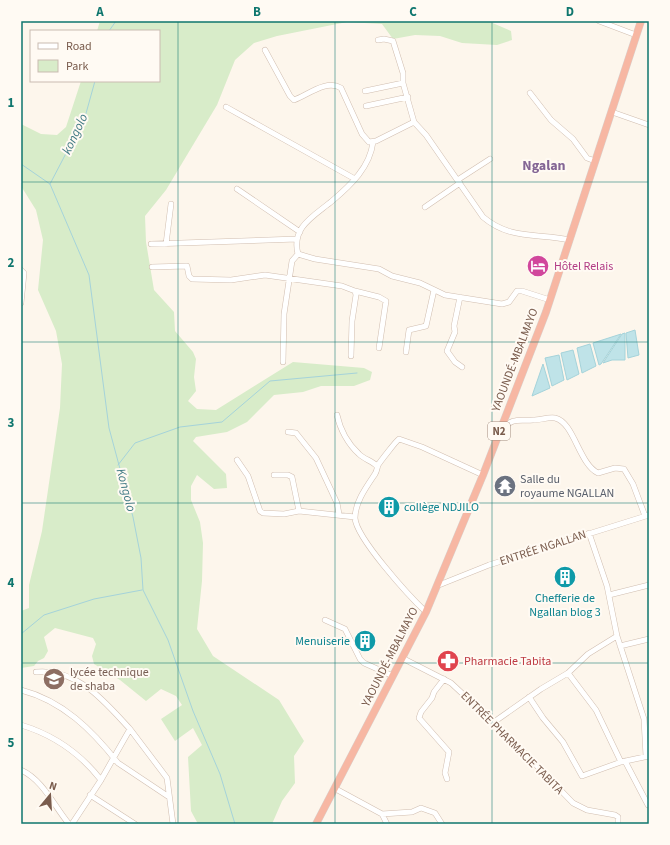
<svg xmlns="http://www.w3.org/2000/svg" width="670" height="845" font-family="'Source Sans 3',sans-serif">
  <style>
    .green { fill: #d8ecc9 }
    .water { fill: #bfe3e8; stroke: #a5d3da }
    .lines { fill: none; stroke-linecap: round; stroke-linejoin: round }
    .stream { stroke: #a5d3da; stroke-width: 1 }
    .minor-casing { stroke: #d1beb0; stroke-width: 6 }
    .highway-casing { stroke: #dad1cd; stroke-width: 8 }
    .minor { stroke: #fff; stroke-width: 5 }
    .highway { stroke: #f7b7a3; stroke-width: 7 }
    .grid { fill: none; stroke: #0f766e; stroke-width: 1; stroke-opacity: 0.55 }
    .labels { text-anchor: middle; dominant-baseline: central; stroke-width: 4; stroke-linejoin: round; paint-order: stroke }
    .shield { fill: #fffaf3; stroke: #a28b7f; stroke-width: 1 }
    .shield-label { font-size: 11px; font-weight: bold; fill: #7a5c4d }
    .hotel-label { font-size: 12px; fill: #b23c85; stroke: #fffaf3; text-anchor: start }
    .street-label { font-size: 12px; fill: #7a5c4d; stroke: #fffaf3 }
    .worship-label { font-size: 12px; fill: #5b616d; stroke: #fffaf3; text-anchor: start }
    .culture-label { font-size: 12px; fill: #0d838f; stroke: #fffaf3; text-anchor: start }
    .health-label { font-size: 12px; fill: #be3a42; stroke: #fffaf3; text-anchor: start }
    .education-label { font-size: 12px; fill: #785e54; stroke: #fffaf3; text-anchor: start }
    .water-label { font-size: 13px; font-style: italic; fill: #437c86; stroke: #fffaf3 }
    .quarter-label { font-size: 14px; font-weight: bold; fill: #846695; stroke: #fffaf3 }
    .neatline { fill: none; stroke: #0f766e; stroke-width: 1.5 }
    .grid-label { font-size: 13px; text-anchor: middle; font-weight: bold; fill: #0f766e }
  </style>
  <rect width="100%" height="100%" fill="#fdf6ec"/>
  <path class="green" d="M100 21H488L511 31 512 40 497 45 462 43 440 36 415 35 393 39 382 24 347 22 277 36 254 43 235 60 217 105 166 190 145 216 146 242 154 290 174 312 175 331 193 352 196 359 194 377 196 391 188 401 197 409 216 410 293 362 364 368 372 372 370 380 354 386H321L303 392 274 395 247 422 227 432 196 437 193 441 226 474 227 488 214 489 197 475 191 486V500L200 522 203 543 202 581 197 629 213 656 279 700 304 741 294 756 295 783 282 801 272 824H198L191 811 188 757 202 745 193 728 175 741 161 719 182 705 176 696 161 689 146 701 120 680 94 664 92 656 96 644 93 638 55 628 44 637 48 651 44 658 38 661 34 666 21 668V611L29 608V585L42 531 60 408 62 364 56 331 38 290 43 240 36 210 21 186V124L41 134 57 135 66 127 81 81H159V31H97Z"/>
  <path class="water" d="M635 330 639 355 628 358 626 333Z
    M625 333V360H612L603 363 622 334Z
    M621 334 601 364 599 365 593 343Z
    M590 344 596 366 582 373 577 348Z
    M573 350 579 374 567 380 561 353Z
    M559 355 564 380 552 386 545 358Z
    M543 364 550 388 532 396Z"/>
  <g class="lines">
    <path class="stream" d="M109 31 116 21
      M21 164 50 184 89 275 109 428 133 517 141 558 143 590 168 640 193 711 220 774 235 824
      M50 184 85 117 95 81
      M118 465 135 443 180 427 222 422 270 381 357 373
      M21 634 44 615 94 599 142 590"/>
    <g class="minor-casing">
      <path id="minor" d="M599 21 636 35
        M378 40 384 39 393 41 403 73V83
        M265 50 290 96 294 100C308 95 326 79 341 88L362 134 369 142 376 141 414 122 426 135 483 217C510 240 537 233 570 240
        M365 91 403 83 414 122
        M530 93 551 120 573 139 587 158 595 161
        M366 106 408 97
        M226 107 355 179
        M612 112 649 125
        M373 142C370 167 351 185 332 201 314 216 291 227 298 254L315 259 379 269 392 276 420 283 445 295 502 304 509 302 517 291H522L550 300
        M459 179 490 159
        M237 189 300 232
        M425 207 460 183
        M151 244 297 239
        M166 244 171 204
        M152 267 187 266 189 276 192 279 231 280 265 275 342 286 355 291 356 295 352 321 351 356
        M21 270 24 273 21 303
        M355 291 379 297 386 301 379 348
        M460 297 454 326 455 332 447 351 455 362 462 367
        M406 352 409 330 426 326 434 290
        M283 362 284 314 292 261 298 254
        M337 415C340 429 348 444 359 454 364 459 372 461 377 466
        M502 429C514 417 518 421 533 420 540 420 548 417 555 418 574 422 579 464 598 473L615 468 624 469 633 484 645 516
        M288 432 296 433 316 458 337 503 339 514
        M237 460 248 476 260 511 263 513 284 514 299 511 355 517
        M274 475H288L292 477 299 511
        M589 533 607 586 617 636 644 719 646 756
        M439 585 489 565 649 515
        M609 595 649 585
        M426 612C410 597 356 538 355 518 355 502 367 486 375 474 377 471 377 468 378 465 380 462 396 441 399 439L422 447 483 475
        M325 620 345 629 360 659 364 663 393 676
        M620 646 649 639
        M402 658 451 683 507 735 573 803 587 810 615 815 618 817V824
        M36 672C78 668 104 701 130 729
        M568 673 596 710 621 762
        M444 679 434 692 432 698 421 712 419 718 449 752 445 773 447 779
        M21 690C63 701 92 730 118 763L169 797
        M529 697 543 718 563 742 582 776 621 762 649 756
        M494 722 541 689 568 673 588 654 617 636
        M21 725C54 735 80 753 101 780
        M625 761 648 805
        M21 770C43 780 54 806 69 824
        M334 788 382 814 412 812 421 808 435 813 442 824
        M90 795 135 824
        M382 814 387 824
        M72 824 101 780 130 729 167 778 173 824"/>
    </g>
    <g class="highway-casing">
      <path id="highway" d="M316 824 426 612 483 475 546 312 641 21"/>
    </g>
    <use href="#minor" class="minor"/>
    <use href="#highway" class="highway"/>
  </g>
  <path class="grid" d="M178 21V824M335 21V824M492 21V824M21 182H649M21 342H649M21 503H649M21 663H649"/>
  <defs>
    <g id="hotel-disc" transform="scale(1.15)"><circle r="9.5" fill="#d1479c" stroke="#fffaf3"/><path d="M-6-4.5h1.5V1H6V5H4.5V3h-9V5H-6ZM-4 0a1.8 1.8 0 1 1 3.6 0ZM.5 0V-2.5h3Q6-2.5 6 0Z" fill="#fff"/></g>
    <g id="temple-disc" transform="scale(1.15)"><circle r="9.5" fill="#6b7280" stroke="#fffaf3"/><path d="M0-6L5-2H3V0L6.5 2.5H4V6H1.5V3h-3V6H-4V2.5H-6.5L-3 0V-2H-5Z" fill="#fff"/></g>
    <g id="building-disc" transform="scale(1.15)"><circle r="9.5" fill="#0f9aa8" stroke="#fffaf3"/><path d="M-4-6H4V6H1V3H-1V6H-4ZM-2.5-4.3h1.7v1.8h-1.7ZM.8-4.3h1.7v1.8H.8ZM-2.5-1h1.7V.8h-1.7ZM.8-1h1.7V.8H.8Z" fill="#fff"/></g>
    <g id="pharmacy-disc" transform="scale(1.15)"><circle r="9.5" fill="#e0444e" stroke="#fffaf3"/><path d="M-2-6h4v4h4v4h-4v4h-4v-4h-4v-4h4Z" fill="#fff"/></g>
    <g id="school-disc" transform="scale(1.15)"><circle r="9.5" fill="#8d6e63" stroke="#fffaf3"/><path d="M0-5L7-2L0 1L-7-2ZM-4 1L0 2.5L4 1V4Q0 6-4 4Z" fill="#fff"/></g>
  </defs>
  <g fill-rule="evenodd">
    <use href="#hotel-disc" x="538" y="266"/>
    <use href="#temple-disc" x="505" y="486"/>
    <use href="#building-disc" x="389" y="507"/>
    <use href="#building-disc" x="565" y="577"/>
    <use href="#building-disc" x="365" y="641"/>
    <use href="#pharmacy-disc" x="448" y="661"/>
    <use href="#school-disc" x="54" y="679"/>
  </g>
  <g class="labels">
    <rect class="shield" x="488" y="422" width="22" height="18" rx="3"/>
    <g class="shield-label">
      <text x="499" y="431">N2</text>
    </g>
    <g class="hotel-label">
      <text x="554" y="266">Hôtel Relais</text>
    </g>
    <g class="street-label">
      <text transform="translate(515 360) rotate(-69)">YAOUNDÉ-MBALMAYO</text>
      <text transform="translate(543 548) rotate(-18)">ENTRÉE NGALLAN</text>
      <text transform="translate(390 657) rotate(-63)">YAOUNDÉ-MBALMAYO</text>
      <text transform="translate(512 743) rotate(45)">ENTRÉE PHARMACIE TABITA</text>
    </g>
    <g class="worship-label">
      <text x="520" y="479">Salle du<tspan x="520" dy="14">royaume NGALLAN</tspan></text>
    </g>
    <g class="culture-label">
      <text x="404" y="507">collège NDJILO</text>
      <text x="565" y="598" text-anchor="middle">Chefferie de<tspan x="565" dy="14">Ngallan blog 3</tspan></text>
      <text x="350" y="641" text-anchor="end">Menuiserie</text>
    </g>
    <g class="health-label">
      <text x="464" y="661">Pharmacie Tabita</text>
    </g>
    <g class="education-label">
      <text x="70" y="672">lycée technique<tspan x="70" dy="14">de shaba</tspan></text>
    </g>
    <g class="water-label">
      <text transform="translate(75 134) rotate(-65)">kongolo</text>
      <text transform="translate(126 490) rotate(75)">Kongolo</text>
    </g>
    <g class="quarter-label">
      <text x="544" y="166">Ngalan</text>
    </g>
  </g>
  <rect width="670" height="845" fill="none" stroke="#fffaf3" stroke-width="44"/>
  <rect x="30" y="30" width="130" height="52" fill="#fffaf3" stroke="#cabbb1"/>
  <rect x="38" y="43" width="20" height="6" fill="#ffffff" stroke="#cabbb1"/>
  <text x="66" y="50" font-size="12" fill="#7a5c4d">Road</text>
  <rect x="38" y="60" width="20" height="12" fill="#d8ecc9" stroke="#cabbb1"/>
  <text x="66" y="70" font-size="12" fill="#7a5c4d">Park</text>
  <g transform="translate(50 795) rotate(18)" stroke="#fffaf3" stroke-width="3" paint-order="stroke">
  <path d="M0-3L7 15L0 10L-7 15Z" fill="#7a5c4d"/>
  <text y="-6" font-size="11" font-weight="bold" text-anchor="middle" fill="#7a5c4d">N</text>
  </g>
  <rect x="22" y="22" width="626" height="801" class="neatline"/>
  <g class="grid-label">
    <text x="100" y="16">A</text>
    <text x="257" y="16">B</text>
    <text x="413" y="16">C</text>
    <text x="570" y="16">D</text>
    <text x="11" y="107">1</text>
    <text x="11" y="267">2</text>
    <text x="11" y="427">3</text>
    <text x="11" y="587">4</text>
    <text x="11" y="747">5</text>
  </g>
</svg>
